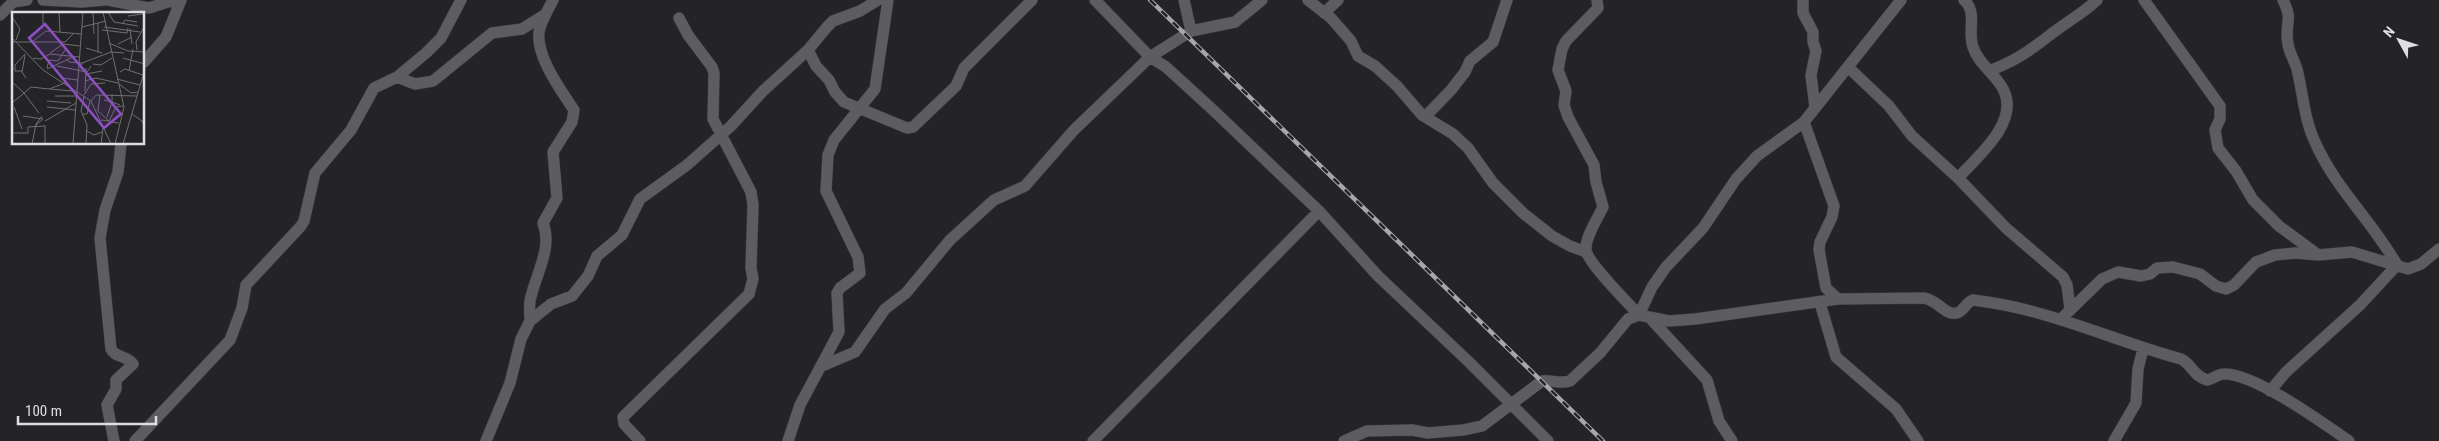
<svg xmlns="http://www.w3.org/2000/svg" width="2439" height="441" font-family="'Roboto Condensed',sans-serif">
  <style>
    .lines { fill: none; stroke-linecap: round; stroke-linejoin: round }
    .minor-casing { stroke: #3f3f41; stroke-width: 12 }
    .minor { stroke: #5d5c5f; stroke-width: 11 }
    .rail-casing { stroke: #a7a7a9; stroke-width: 4.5 }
    .rail { stroke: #242326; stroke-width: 2.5; stroke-dasharray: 8; stroke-linecap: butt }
    .inset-road { fill: none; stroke: #6f6e71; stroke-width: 1 }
    .view { fill: #8f50c6; fill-opacity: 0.15; stroke: #8f50c6; stroke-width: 2.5 }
    .inset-edge { fill: none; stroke: #dfdfe1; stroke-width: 2.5 }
  </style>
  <rect width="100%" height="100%" fill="#242326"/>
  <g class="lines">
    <g class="minor-casing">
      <path id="minor" d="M43 0 82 2 105 0
        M108 0 149 8 174 0
        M1095 0 1150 57 1166 67 1212 109 1319 211 1378 276 1469 362 1548 441
        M1184 0 1191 31
        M1308 0 1331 18 1351 41 1358 56 1375 66 1397 86 1422 115 1453 134 1468 148 1493 183 1523 213 1552 236 1570 246 1586 252
        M1597 0 1598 8 1566 41 1562 49 1558 70 1566 91 1564 105 1568 117 1594 165 1596 182 1603 207C1598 218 1585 237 1586 250 1587 262 1629 304 1639 315L1652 287 1666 267 1703 228 1736 179 1757 156 1804 122
        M1803 0V13L1813 32V42L1816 51 1811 75 1815 107
        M2144 0 2220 106V119L2215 130 2218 148 2236 171 2253 200 2279 226 2317 254
        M1324 13 1338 0
        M0 15 13 2 27 0
        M808 50 816 66 829 80 835 92 844 102 907 128 913 127 956 86 964 68 1032 0
        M144 62 166 37 181 0
        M1848 67 1889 106 1912 136 1958 178 2006 228 2063 277 2067 285 2070 309
        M1989 71C2015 61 2028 52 2050 35 2066 22 2081 15 2097 0
        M397 77 415 84 433 81 492 33 522 29 546 14
        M1425 117 1451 90 1465 72 1470 61 1493 42 1507 0
        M1958 178C1977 157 2019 123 2004 91 1997 75 1978 64 1973 47 1967 31 1978 12 1964 0
        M1838 299 1826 288 1819 250 1820 242 1832 217 1834 206 1804 122 1901 0
        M1820 303 1836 357 1896 409 1918 441
        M1650 318 1707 380 1719 421 1732 441
        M2061 319 2102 279 2118 272 2141 276 2150 274 2157 268 2173 267 2200 274 2216 286 2226 289 2234 285 2256 262 2275 255 2295 253 2318 255 2352 252 2408 269 2421 264 2439 249
        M530 321C530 314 529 307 530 301 535 275 553 249 543 223L557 198 553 152 572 122 574 110C561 90 536 57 539 32 541 21 548 10 553 0
        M822 366 855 352 885 309 906 293 950 240 994 200 1025 186 1074 130 1150 57 1191 31 1235 22 1262 0
        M2270 391 2286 372 2360 305 2397 265C2373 222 2335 188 2315 142 2304 119 2303 93 2297 69 2294 60 2289 52 2288 44 2284 23 2294 22 2283 0
        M114 441 107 405 116 389V380L133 364C127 355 115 358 111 349L100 238 105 210 118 172 121 144
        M135 441 230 340 242 308 246 285 301 226 304 221 315 173 351 130 374 88 397 77 426 53 441 38 461 0
        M486 441 510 383 521 339 530 321 551 304 572 296 588 276 597 256 622 235 640 199 687 165 731 126 763 91 808 50 827 27 833 21 860 11 878 0
        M640 441 624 424 623 417 749 294 753 279 751 268 753 205 751 192 713 119 714 73 712 67 688 35 679 18
        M788 441 800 405 839 332 837 293 840 288 860 273 858 257 826 191 828 155 834 140 875 89 888 0
        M1093 441 1319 211
        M1344 441 1367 431 1412 430 1428 433 1463 430 1482 426 1542 381C1551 380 1562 384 1570 381L1600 353 1628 319 1639 315 1669 321 1695 319 1838 299 1924 298C1938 300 1945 316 1957 313 1964 311 1966 302 1973 300 2046 308 2111 340 2181 359 2192 364 2192 375 2207 380 2213 379 2218 374 2224 374 2254 373 2323 423 2349 441
        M2114 441 2136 403 2138 369 2143 349"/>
    </g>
    <use href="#minor" class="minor"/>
    <g class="rail-casing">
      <path id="rail" d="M1150 0 1603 441"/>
    </g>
    <use href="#rail" class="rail"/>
  </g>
  <g transform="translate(12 12)">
    <rect width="132" height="132" fill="#242326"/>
    <path class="inset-road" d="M31 0V12L39 19M47 0 48 20M81 0 82 22M91 0 112 95 103 132M96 0 102 10 126 14M116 4 131 2M0 5 8 17 4 28M86 11V40M111 11 113 8 125 10M70 15 94 9M92 15 128 20M118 17 120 32M90 18 115 21 116 16M0 26 31 58 79 89 99 132M0 30H53L61 22M20 30 34 19 69 22M97 31 116 39 133 40M106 32 120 25M74 36 90 41M125 38 124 30 133 13M38 41 51 32 68 34M13 43 10 60 14 66M21 46 29 47 38 42 67 45M111 46 133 52M55 47 57 50 70 51 69 57M70 51 99 40 112 41M81 52 89 53 100 46M45 54 75 60 79 54M35 56 37 48 46 49 53 38M35 57 61 45M10 59H3V53L13 42M117 59 121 37M108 60 113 57 131 63M74 62 90 59M49 66 66 68M105 67 128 73M73 69 84 66 106 71M0 70 12 81 19 75 37 77 53 71M107 72 119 81 126 80M38 77 61 79M73 79 74 56M100 82V90L108 93M72 83 79 72 93 71M43 84H65M72 84 69 99 75 113 74 132M92 88 100 90 95 105M35 89 59 91M79 89 84 83 125 84M0 91 12 81 27 101M2 95 10 117M35 95 63 98M85 98 98 110 107 111M86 98 88 83M71 102H75L78 89M120 102 130 109 133 116M11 104 31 107 23 114M89 108 97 109 104 95 111 94M33 109 64 91M33 113V132M75 119 82 123 90 120M0 121H16V115L33 114M20 132 24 112 30 104M61 132 71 0M89 132 91 116M111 132 133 57"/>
    <path class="view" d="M33 12 109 102 92 116 17 26Z"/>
    <rect width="132" height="132" class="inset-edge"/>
  </g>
  <g transform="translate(2399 40) rotate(310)" stroke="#242326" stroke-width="4" paint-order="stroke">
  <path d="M0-4L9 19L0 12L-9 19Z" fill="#dfdfe1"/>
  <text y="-8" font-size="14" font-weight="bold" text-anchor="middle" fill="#dfdfe1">N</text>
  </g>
  <path d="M18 416v8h138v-8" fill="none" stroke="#dfdfe1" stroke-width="2.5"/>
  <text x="25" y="416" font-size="15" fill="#dfdfe1" stroke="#242326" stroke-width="4" paint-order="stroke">100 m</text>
</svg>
